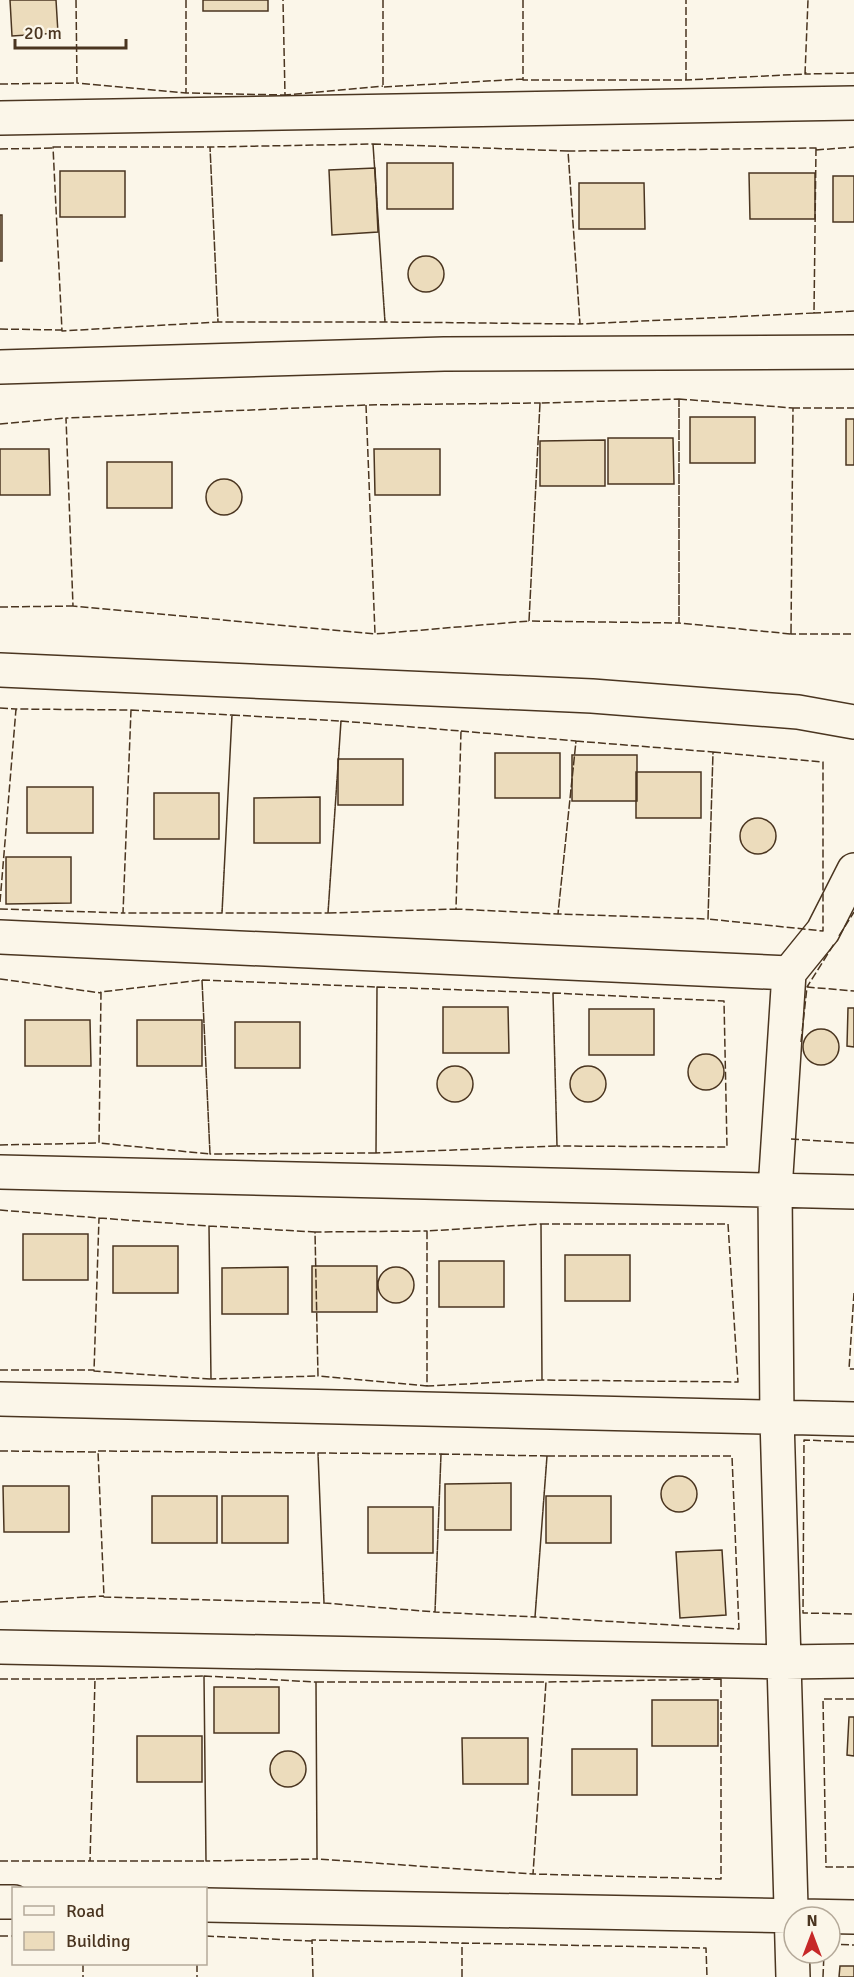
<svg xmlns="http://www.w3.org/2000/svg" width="854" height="1977" font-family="Signika,sans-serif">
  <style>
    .building { fill: #ecdcbc; stroke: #4a3520; stroke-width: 1.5 }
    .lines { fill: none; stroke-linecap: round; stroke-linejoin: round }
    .minor-casing { stroke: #4a3520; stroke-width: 36 }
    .minor { stroke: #fbf6e9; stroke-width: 33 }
    .fence { stroke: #4a3520; stroke-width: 1.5; stroke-dasharray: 8 3; stroke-linecap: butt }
  </style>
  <rect width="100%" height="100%" fill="#fbf6e9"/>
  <path class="building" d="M10 0H56L58 33 12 36Z
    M203 0H268V11H203Z
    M387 163H453V209H387Z
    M375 168 378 232 332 235 329 170Z
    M60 171H125V217H60Z
    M749 173H815V219H750Z
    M833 176H854V222H833Z
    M579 183H644L645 229H579Z
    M0 215H2V261H0Z
    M408 274a18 18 0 1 1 36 0a18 18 0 1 1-36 0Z
    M690 417H755V463H690Z
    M846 419H854V465H846Z
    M608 438H673L674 484H608Z
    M605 440V486H540V441Z
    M0 449H49L50 495H0Z
    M374 449H440V495H375Z
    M107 462H172V508H107Z
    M206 497a18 18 0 1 1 36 0a18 18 0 1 1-36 0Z
    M495 753H560V798H495Z
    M572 755H637V801H572Z
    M338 759H403V805H338Z
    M636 772H701V818H636Z
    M27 787H93V833H27Z
    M154 793H219V839H154Z
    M320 797V843H254V798Z
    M740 836a18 18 0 1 1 36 0a18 18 0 1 1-36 0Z
    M6 857H71V903L6 904Z
    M443 1007H508L509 1053H443Z
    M848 1008H854V1047L847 1046Z
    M589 1009H654V1055H589Z
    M25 1020H90L91 1066H25Z
    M137 1020H202V1066H137Z
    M235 1022H300V1068H235Z
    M803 1047a18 18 0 1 1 36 0a18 18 0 1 1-36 0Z
    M688 1072a18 18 0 1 1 36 0a18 18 0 1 1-36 0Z
    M570 1084a18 18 0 1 1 36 0a18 18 0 1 1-36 0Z
    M437 1084a18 18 0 1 1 36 0a18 18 0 1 1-36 0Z
    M23 1234H88V1280H23Z
    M113 1246H178V1293H113Z
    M565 1255H630V1301H565Z
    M439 1261H504V1307H439Z
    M312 1266H377V1312H312Z
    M378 1285a18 18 0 1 1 36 0a18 18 0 1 1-36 0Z
    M288 1267V1314H222V1268Z
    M661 1494a18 18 0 1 1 36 0a18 18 0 1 1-36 0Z
    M511 1483V1530H445V1484Z
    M3 1486H69V1532H4Z
    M152 1496H217V1543H152Z
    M222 1496H288V1543H222Z
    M546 1496H611V1543H546Z
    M368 1507H433V1553H368Z
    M722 1550 726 1615 680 1618 676 1552Z
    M214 1687H279V1733H214Z
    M652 1700H718V1746H652Z
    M849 1717H854V1756L847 1755Z
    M137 1736H202V1782H137Z
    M462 1738H528V1784H463Z
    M572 1749H637V1795H572Z
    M270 1769a18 18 0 1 1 36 0a18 18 0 1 1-36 0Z
    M840 1966H854V1977H839Z"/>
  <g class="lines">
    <g class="minor-casing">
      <path id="minor" d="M0 118 854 103
        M0 367 444 354 854 352
        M0 670 592 696 798 712 854 722
        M0 937 789 973
        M0 1172 854 1192
        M0 1399 854 1419
        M0 1647 785 1662 854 1661
        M0 1902H14
        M206 1905 854 1917
        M793 1977 777 1418 775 1190 789 973 823 931 854 870"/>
    </g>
    <use href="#minor" class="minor"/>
    <path class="fence" d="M76 0 77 83 186 93V91
      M186 0V93L285 95 283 0
      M383 0V87L523 79
      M523 0V80H686V0
      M806 72 805 74 854 73
      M686 78V80L805 74 808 0
      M0 84 77 83V81
      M285 93V95L383 86
      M373 144 568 151 580 324 385 322Z
      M373 144 385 322H218L210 147Z
      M53 147H210L218 322 62 331Z
      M816 148 814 313 580 324 568 151Z
      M0 149 53 148
      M816 150 854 147
      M814 312V313L854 311
      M0 329 62 330
      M679 399V623L529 621 540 403Z
      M679 399 793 408 791 634 679 623Z
      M540 403 529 621 375 634 366 405Z
      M366 405 375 634 73 606 66 418Z
      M793 409V408H854
      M0 424 66 418V421
      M0 607 73 606 72 604
      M791 631V634H854
      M0 708 16 709V711
      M131 710 232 715 222 913H123Z
      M232 715 341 721 328 913H222Z
      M341 721 461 731 456 909 328 913Z
      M461 731 576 741 558 914 456 909Z
      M576 741 713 752 708 919 558 914Z
      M713 752 823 762V931L708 919Z
      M0 902 16 709 131 710 123 913 0 909
      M839 936 854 912
      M0 979 101 993
      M202 980 377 987 376 1153 210 1154Z
      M202 980 210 1154 99 1143 101 992Z
      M377 987 553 993 557 1146 376 1153Z
      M809 987H807L834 944
      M553 993 724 1001 727 1147 557 1146Z
      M801 1042 807 987 854 991
      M791 1139 854 1143
      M0 1145 99 1143
      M0 1210 99 1218V1220
      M99 1218 209 1226 211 1379 94 1371Z
      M541 1224H728L738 1382 542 1380Z
      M541 1224 542 1380 427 1386V1231Z
      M209 1226 315 1232 318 1376 211 1379Z
      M427 1231V1386L318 1376 315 1232Z
      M854 1293 849 1369H854
      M0 1370H94
      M854 1442 804 1440 803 1613 854 1614
      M0 1451 98 1452
      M98 1451 318 1453 324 1603 104 1597Z
      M318 1453 441 1454 435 1612 324 1603Z
      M441 1454 547 1456 535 1617 435 1612Z
      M547 1456H732L739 1629 535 1617Z
      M0 1602 104 1596
      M204 1676 206 1861H90L95 1679Z
      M204 1676 316 1682 317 1859 206 1861Z
      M0 1679H95
      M721 1679V1879L533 1874 546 1682Z
      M316 1682H546L533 1874 317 1859Z
      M854 1699H823L826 1867H854
      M0 1861H90V1859
      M0 1936H14
      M206 1936 312 1941
      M830 1944 854 1945
      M83 1964V1977
      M197 1964V1977
      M313 1977 312 1940 462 1943V1944
      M462 1977V1943L706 1948 707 1977
      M823 1977 824 1953"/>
  </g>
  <rect x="12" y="1887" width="195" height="78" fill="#fbf6e9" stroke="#b4a999" stroke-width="1.5"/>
  <rect x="24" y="1906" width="30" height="9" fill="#fbf6e9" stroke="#b4a999" stroke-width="1.5"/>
  <text x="66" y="1917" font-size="18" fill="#4a3520">Road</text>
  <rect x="24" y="1932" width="30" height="18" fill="#ecdcbc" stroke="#b4a999" stroke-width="1.5"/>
  <text x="66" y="1947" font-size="18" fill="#4a3520">Building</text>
  <g transform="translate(812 1935)"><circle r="28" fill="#fbf6e9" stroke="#b4a999" stroke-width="1.5"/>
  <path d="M0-4.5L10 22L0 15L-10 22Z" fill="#c62828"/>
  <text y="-9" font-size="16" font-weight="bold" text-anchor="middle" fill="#4a3520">N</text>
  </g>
  <path d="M15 39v9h111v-9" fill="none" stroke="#4a3520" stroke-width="3"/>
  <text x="24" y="39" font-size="18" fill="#4a3520" stroke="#fbf6e9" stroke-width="4.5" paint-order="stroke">20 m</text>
</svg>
